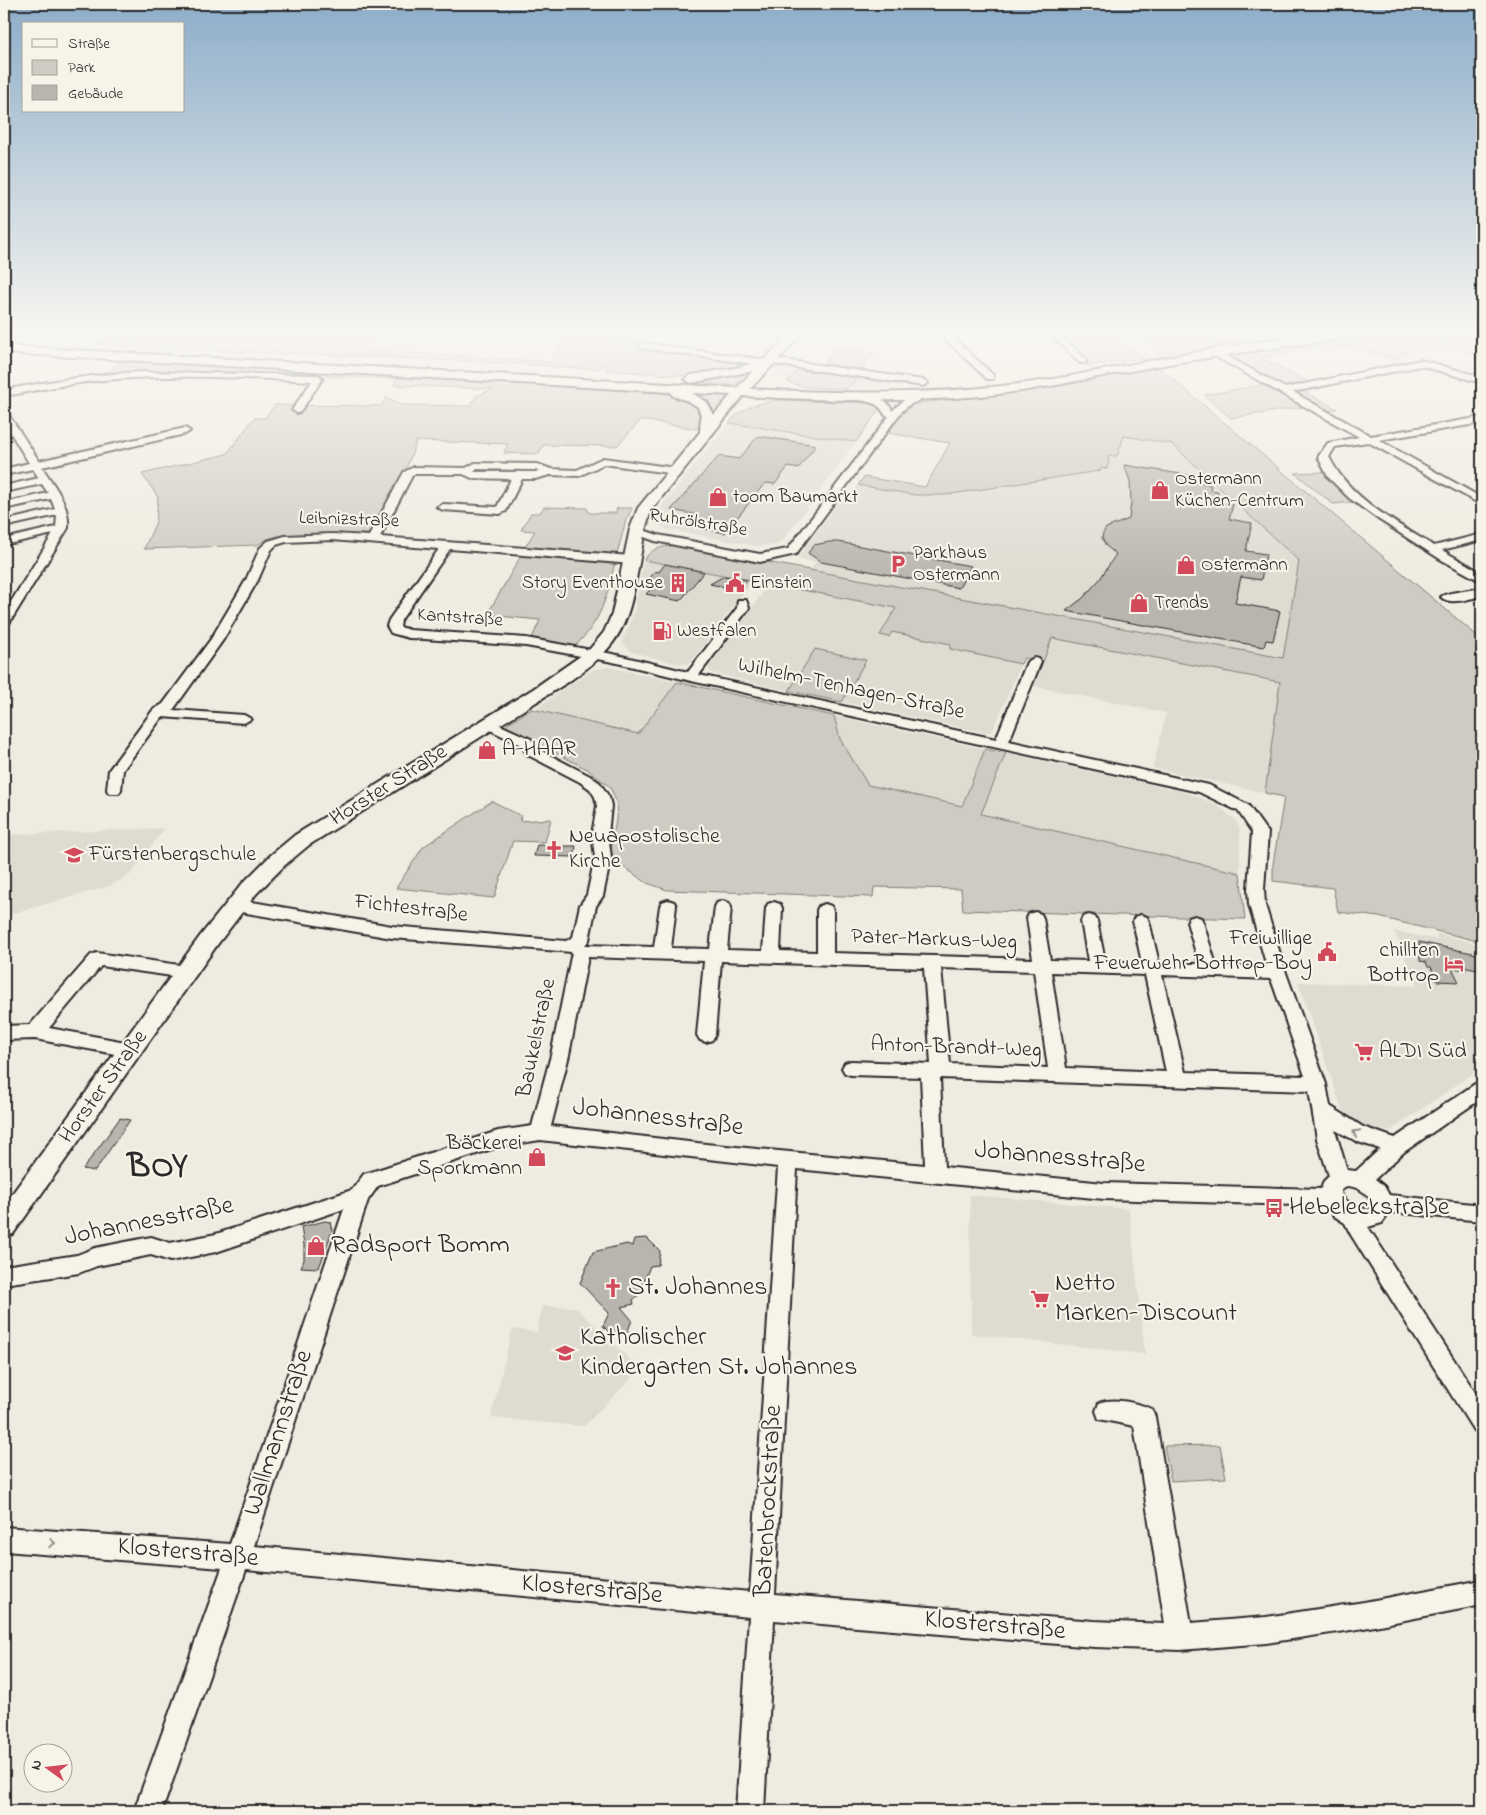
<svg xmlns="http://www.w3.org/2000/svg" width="1486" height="1815" font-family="'Indie Flower',sans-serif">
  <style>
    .built { fill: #dedbd1 }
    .green { fill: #cfcbc2; stroke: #7d7b76 }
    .building { fill: #b8b5ae; stroke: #2b2b2b }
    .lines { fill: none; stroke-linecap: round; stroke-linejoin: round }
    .minor-casing { stroke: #2b2b2b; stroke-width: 4 }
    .major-casing { stroke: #2b2b2b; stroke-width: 4 }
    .minor { fill: #f7f3e8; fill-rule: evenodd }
    .major { fill: #f7f3e8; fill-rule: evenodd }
    .oneway { stroke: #918f8a }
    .labels { text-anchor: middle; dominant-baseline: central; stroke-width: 4.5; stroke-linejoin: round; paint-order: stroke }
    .far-poi-label { font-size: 19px; fill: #2b2b2b; stroke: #f7f3e8; text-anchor: start }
    .far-street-label { font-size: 19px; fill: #2b2b2b; stroke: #f7f3e8 }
    .street-label { font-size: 22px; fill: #2b2b2b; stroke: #f7f3e8 }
    .poi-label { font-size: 22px; fill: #2b2b2b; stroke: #f7f3e8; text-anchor: start }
    .near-street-label { font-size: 26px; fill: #2b2b2b; stroke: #f7f3e8 }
    .near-poi-label { font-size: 26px; fill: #2b2b2b; stroke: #f7f3e8; text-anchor: start }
    .near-district-label { font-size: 34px; font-weight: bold; letter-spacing: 1px; fill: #2b2b2b; stroke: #f7f3e8 }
  </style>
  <rect width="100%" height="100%" fill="#efebe0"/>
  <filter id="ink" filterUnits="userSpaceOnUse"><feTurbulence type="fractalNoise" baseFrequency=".02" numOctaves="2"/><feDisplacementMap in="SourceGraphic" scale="10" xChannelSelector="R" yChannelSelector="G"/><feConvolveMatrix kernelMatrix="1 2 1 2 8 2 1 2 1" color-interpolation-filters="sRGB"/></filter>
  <g filter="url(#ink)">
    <path class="built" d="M778 364 802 366 787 382 774 376 773 369Z
      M859 375 910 382 914 386 847 389Z
      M729 423 856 442 783 540 776 545 756 546 666 529 654 523 662 505Z
      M1124 436 1172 444 1299 561 1284 658 811 570 815 562 797 559 839 501H847L858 485 915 495H945L1098 471 1107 456H1117Z
      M644 560 753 581 689 664H680L632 652 622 643 623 638 629 626 635 608Z
      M769 584 896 608 880 635 889 637 892 632 952 644 950 649 1021 664 993 730 989 732H983L842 702 866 660 815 649 789 691 712 673 709 671V666Z
      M1052 638 1281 683 1265 793 1153 768 1166 713 1034 686Z
      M608 667 677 682 638 734 535 709 592 670Z
      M834 716 985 749 962 806 868 785 840 739Z
      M1006 753 1185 792 1215 804 1236 820 1240 830V873L981 814Z
      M165 828 130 875 109 886 4 916V835Z
      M1394 931 1438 940 1435 933 1482 945V1067L1396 1127 1390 1131H1381L1361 1127 1353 1121 1342 1109 1298 982 1417 986Z
      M970 1195 1129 1209 1145 1354 971 1334Z
      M542 1306 575 1307 637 1366 636 1374 584 1426 491 1418 512 1329 537 1332Z"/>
    <path class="green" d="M125 332H386L365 350 550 362 570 332H623L615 339 646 344C617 345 616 368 592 369 427 356 262 355 97 344Z
      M1055 332H1109L1144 358 1087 366 1084 363 1088 362Z
      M1136 332H1312L1161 358 1149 342Z
      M1435 332H1482V356L1445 345 1439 349 1420 343 1397 359 1352 347 1302 349 1298 348 1290 350 1287 354 1261 358 1310 383 1285 387 1232 358 1230 355 1316 341 1382 334Z
      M642 347 752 363V364L705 375 685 376 605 370 632 350Z
      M837 348 874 353 859 371 823 366Z
      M121 360 257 368 251 374 102 376 103 372 110 371Z
      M1156 365 1482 640V942L1379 917 1338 912 1333 888 1273 881V864L1284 797 1265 793 1280 682 1052 638 1043 662 1024 658 1021 664 950 649 951 644 892 632 889 637 880 635 896 608 644 560C651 548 662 547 675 545L1283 658 1299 561 1172 444 1124 436 1117 456H1108L1109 461 1107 469 1102 468 1099 471 945 495H915L858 485 864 477 925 487 950 443 888 433 904 412 914 404 1057 387Z
      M802 366 859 375 847 389 803 387 787 382Z
      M297 370 658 393C676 396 715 403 697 429L641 420 617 446 543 445 539 454 504 453 508 444 416 441C406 475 389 503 371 533L368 534 322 533 278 536 267 539 257 545 144 549 156 522 158 497 142 474 227 454 254 418H265L275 405 381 406 387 397 401 405 471 406 476 396 494 389 394 385 396 379 291 375Z
      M751 371 736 385 688 382Z
      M1263 385 1303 407 1231 418 1204 395Z
      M682 391 729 395 730 396 715 413H713L706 403Z
      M1303 391 1337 409 1328 411 1296 393Z
      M779 400 867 403 877 406 878 411 856 442 729 423C743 406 759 403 779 400Z
      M1324 472 1356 502 1333 504 1295 473Z
      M544 507 587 508 589 513H616L617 508H632L626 520 617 554 613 555 525 547 535 531 521 530 531 513H540Z
      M522 554 615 562C607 597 601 622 574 647L532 638 540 620 487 615Z
      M815 649 866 660 842 702 789 691Z
      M677 682 834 716 840 739 868 785 962 806 985 749 1006 753 981 814 1240 873 1245 919 963 910 961 889 874 887 873 897 667 890 647 883 609 857 616 820 617 803 610 787 587 769 507 728V724L532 709 638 734Z
      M492 801 521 816 520 821 551 819 545 842 513 841 494 898 396 888 423 847Z
      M1220 1445 1226 1478 1171 1481 1164 1446Z"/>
    <path class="building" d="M758 436 816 445 798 469 788 467 775 484 765 483 725 533 689 526 698 515 671 510 719 456 739 459Z
      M1124 465 1200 477 1198 482 1211 485 1210 490 1218 491 1217 497 1223 498 1221 503 1233 505 1229 519 1252 523 1246 551 1266 554 1261 580 1241 577 1235 603 1280 611 1273 641 1266 640 1264 647 1066 611 1083 598 1100 579 1116 554 1106 546 1102 538 1103 533 1106 528 1129 519 1131 502 1130 481Z
      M829 542H838L971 566 959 588 821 562 808 553 814 545Z
      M665 564 704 572 680 601 646 594 653 587 645 585 655 571 659 572Z
      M724 576 735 578 748 580 740 590 710 584Z
      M537 845 564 846H576L574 857 534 856Z
      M1419 942 1482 955V970L1463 966 1466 970 1452 968 1459 982 1437 981 1431 967H1428L1426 962 1420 961Z
      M120 1118 130 1120 95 1171 83 1169Z
      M325 1221 330 1222 332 1231 319 1268 301 1267 304 1260V1245L301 1227Z
      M647 1238 660 1251 658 1265 650 1266 639 1295 633 1300 634 1304 621 1307 632 1320 627 1333 613 1336 603 1326 609 1313 580 1283 593 1252 627 1244 632 1246 634 1239Z"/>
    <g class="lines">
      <g class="minor-casing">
        <path id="minor" d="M938 332H947L993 375V379H987Z
          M1048 332H1057L1086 359V363H1080Z
          M643 343 766 360 770 358 923 380 928 383 923 386 772 364 768 366 640 348V344Z
          M1214 349 1285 388 1421 360 1482 377V383L1421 366 1293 392 1371 436 1482 417V423L1379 440 1482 498V505L1368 442 1335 447 1329 457C1349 498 1396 523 1434 546L1482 534V540L1442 550 1482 573V582L1440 559 1378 519 1349 498 1328 477 1318 457 1328 443 1359 437 1211 354V350Z
          M142 372 318 375 323 378 300 412 297 413 292 410 312 381C247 378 182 374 117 379 79 381 41 390 4 396V390C50 381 95 374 142 372Z
          M922 393 927 396 925 398 909 405 901 412 796 554 760 562 655 541 633 533 631 531 637 528 658 535 760 554 788 549 889 416 885 415C878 401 870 403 856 399V395L859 394C871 397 889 398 892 411L903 401Z
          M4 411 7 412 39 461 185 428 190 431 185 434 42 467C54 486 70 504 68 528L10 622 4 626V613L53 534 4 545V539L56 527 57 515 4 527V521L55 509 51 499 4 509V503L48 493 42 484 4 492V486L39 478 33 469 4 475V469L29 463 4 422Z
          M603 458 676 468 681 471 676 474 604 464 579 476 550 475 535 479H522L506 511 500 514 443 510 437 507 443 504 497 507 511 479 472 478 463 474H413L380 537 632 556 638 560 632 564 450 549 401 620 400 627 410 630 526 638 613 654 688 672 737 608 738 600H746L749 608 699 675 996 739 1027 662 1034 658 1039 659 1041 662 1009 741 1209 785 1248 805 1265 829 1268 832 1264 889 1265 905 1286 973 1326 1084 1330 1106 1363 1127 1395 1138 1475 1084 1482 1082V1098L1404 1152 1375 1179 1384 1186 1389 1195 1482 1205V1221L1390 1212 1382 1223 1368 1227 1482 1403V1434L1474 1431 1351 1235 1345 1223 1334 1216 1326 1206 1104 1199 797 1169 775 1594 1094 1621 1165 1624 1134 1426 1099 1419 1096 1411 1099 1403C1114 1397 1137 1403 1152 1409L1155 1417 1191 1623 1266 1617 1364 1602 1482 1580V1605L1364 1628 1266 1643 1180 1650 1094 1647 774 1620 764 1811H736L749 1617 246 1570 162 1811H134L222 1568 4 1551V1527L230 1544 344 1209 216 1252 170 1261 151 1255 97 1266 79 1273 4 1284V1266L77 1255 95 1248 151 1237 170 1243 216 1234 352 1190 364 1174 371 1172 498 1131 532 1126 551 1055 572 952 392 938 235 911 229 909 227 905 229 901 235 899 392 926 566 941 573 937 580 905 587 895 595 857 592 834 597 806 595 797 590 789 580 782 528 755 521 745 484 727 482 724 489 720 531 739 538 749 590 776 600 783 609 797 611 806 608 834 611 857 603 896 596 906 589 940 585 945 654 947 660 906 662 902 668 900 674 902 676 906 671 948 710 949 715 907 717 903 723 901 729 903 731 907 727 950 763 951 766 908 768 904 774 902 780 904 782 908 780 951 817 952V910L819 906 825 904 831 906 833 910V953L1033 959 1027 918 1029 914 1035 912 1041 914 1043 918 1050 960 1088 961 1081 921 1083 917 1089 915 1095 917 1097 921 1105 961 1142 963 1133 921 1135 917 1141 915 1147 917 1149 921 1159 963 1199 964 1187 922 1189 918 1195 916 1201 918 1203 922 1216 965 1267 967 1249 905 1248 889 1252 832 1238 811 1199 792 691 681 613 662 526 646 409 638 391 633 387 626 389 620 439 549 332 540 286 542 276 545 271 550 258 580 223 640 173 710 244 715 251 719 244 723 162 717 123 770 121 790 119 793H109L107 790 109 770 153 710 163 704 211 639 246 580 260 548 268 541 285 536 332 534 369 536 404 472 414 467 466 468 475 463 537 464 551 469 577 470ZM477 469 536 470 539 472H474ZM588 957 704 961 697 1035 700 1040 706 1042 712 1040 715 1035 721 961 924 968 931 1064 851 1061 845 1063 842 1068 845 1073 851 1075 921 1077 925 1165 706 1144 551 1126 569 1055ZM941 968 1034 971 1048 1068 950 1064ZM1051 972 1145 975 1166 1072 1066 1068ZM1162 975 1271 979 1305 1076 1185 1072ZM940 1078 1309 1091 1317 1139 1329 1176 1324 1181 1321 1189 1104 1183 944 1167ZM1335 1130 1358 1142 1380 1149 1356 1171 1347 1170ZM540 1140 778 1167 750 1592 254 1546 368 1200 378 1186 498 1147ZM1349 1186C1360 1188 1370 1194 1372 1206L1369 1209 1356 1208 1342 1197 1341 1190Z
          M1482 588V596C1471 598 1450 606 1441 597 1446 592 1473 590 1482 588Z
          M97 953 186 966 192 968 195 972 192 976 186 978 101 966 49 1028 131 1043 137 1045 140 1050 137 1055 131 1057 35 1039 4 1040V1026L30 1025 91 955Z"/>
      </g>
      <g class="major-casing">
        <path id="major" d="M791 332H804L750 389C851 394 952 396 1053 379 1159 361 1266 332 1375 332L1369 335C1293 345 1217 355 1141 369 1088 378 1035 391 981 396 902 403 823 400 743 396L652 509C645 525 643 541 640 558 628 623 625 643 568 682L309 845 285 865 256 894 217 945 13 1234 4 1237V1205L201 935 242 884 271 855 295 835 533 689 589 650 604 632 612 614 630 529 638 508 700 432 701 416 698 407 688 401 673 396 671 392 4 353V346L737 388 753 371 691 383 685 379 691 375 735 368 763 361ZM692 393 731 395 714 415 707 402Z"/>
      </g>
      <use href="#minor" class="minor"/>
      <use href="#major" class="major"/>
    </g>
    <defs><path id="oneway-chevron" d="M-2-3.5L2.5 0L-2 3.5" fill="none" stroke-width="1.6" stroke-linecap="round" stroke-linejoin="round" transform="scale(1.25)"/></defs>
    <g class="oneway">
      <use href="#oneway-chevron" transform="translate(1356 1133) rotate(-152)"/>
      <use href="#oneway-chevron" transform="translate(52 1543) rotate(4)"/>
    </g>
  </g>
  <linearGradient id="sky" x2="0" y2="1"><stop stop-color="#8dadc9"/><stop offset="0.57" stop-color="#f8f6f1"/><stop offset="1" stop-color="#f8f6f1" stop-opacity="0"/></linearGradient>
  <rect width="1486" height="586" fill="url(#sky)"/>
  <defs>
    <g id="shop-bare" transform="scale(1.5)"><path d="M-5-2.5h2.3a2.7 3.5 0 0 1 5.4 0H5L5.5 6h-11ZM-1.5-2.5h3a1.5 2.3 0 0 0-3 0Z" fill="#d1495b" stroke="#f7f3e8" stroke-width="2.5" paint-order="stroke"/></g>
    <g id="parking-bare" transform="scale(1.5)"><path d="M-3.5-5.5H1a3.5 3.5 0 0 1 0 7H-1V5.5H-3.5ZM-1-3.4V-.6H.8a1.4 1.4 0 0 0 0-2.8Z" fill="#d1495b" stroke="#f7f3e8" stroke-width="2.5" paint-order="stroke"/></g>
    <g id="building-bare" transform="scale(1.5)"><path d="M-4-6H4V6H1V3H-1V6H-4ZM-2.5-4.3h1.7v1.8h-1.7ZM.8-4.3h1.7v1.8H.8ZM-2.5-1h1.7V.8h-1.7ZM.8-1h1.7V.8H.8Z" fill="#d1495b" stroke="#f7f3e8" stroke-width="2.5" paint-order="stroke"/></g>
    <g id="civic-bare" transform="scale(1.5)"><path d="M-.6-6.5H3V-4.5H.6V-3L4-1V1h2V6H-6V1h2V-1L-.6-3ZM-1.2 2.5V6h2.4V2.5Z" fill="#d1495b" stroke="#f7f3e8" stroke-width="2.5" paint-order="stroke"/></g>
    <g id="fuel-bare" transform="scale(1.5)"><path d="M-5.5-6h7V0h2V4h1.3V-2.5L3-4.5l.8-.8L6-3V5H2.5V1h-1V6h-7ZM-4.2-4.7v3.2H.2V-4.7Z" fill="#d1495b" stroke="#f7f3e8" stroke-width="2.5" paint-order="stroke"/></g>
    <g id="church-bare" transform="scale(1.5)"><path d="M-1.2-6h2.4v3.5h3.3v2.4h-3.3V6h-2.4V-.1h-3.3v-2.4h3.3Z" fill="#d1495b" stroke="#f7f3e8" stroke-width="2.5" paint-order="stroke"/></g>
    <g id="school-bare" transform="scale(1.5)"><path d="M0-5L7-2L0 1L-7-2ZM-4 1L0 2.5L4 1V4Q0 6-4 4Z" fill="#d1495b" stroke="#f7f3e8" stroke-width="2.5" paint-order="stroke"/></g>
    <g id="hotel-bare" transform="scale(1.5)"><path d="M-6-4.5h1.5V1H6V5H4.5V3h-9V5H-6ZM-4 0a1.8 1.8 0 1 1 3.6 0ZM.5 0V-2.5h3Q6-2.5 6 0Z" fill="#d1495b" stroke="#f7f3e8" stroke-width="2.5" paint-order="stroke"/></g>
    <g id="supermarket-bare" transform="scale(1.5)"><path d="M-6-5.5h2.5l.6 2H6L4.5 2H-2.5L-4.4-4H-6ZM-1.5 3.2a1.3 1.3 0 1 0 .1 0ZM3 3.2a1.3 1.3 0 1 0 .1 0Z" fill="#d1495b" stroke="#f7f3e8" stroke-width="2.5" paint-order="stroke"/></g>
    <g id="bus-bare" transform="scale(1.5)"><path d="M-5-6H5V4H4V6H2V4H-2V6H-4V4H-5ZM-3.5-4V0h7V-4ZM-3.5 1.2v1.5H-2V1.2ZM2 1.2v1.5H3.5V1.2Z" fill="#d1495b" stroke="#f7f3e8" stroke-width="2.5" paint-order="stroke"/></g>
  </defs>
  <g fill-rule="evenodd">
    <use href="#shop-bare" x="1160" y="490"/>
    <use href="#shop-bare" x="718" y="497"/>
    <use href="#parking-bare" x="898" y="564"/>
    <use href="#shop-bare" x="1186" y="565"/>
    <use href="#building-bare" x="678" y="583"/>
    <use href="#civic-bare" x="735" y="583"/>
    <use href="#shop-bare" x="1139" y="603"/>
    <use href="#fuel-bare" x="662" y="631"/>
    <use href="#shop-bare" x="487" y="750"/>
    <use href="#church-bare" x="554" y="850"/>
    <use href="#school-bare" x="74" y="855"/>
    <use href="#civic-bare" x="1327" y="952"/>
    <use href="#hotel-bare" x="1454" y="964"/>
    <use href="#supermarket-bare" x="1364" y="1052"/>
    <use href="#shop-bare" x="537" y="1157"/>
    <use href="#bus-bare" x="1274" y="1208"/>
    <use href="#shop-bare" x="316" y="1246"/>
    <use href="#church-bare" x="613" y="1288"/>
    <use href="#supermarket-bare" x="1040" y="1299"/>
    <use href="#school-bare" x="565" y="1353"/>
  </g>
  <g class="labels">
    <g class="far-poi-label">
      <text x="1175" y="479">Ostermann<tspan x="1175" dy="22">Küchen-Centrum</tspan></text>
      <text x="733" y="497">toom Baumarkt</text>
      <text x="913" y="553">Parkhaus<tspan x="913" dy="22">Ostermann</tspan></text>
      <text x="1201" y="565">Ostermann</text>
      <text x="663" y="583" text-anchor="end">Story Eventhouse</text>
      <text x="750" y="583">Einstein</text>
      <text x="1154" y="603">Trends</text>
      <text x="677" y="631">Westfalen</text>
    </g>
    <g class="far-street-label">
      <text transform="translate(349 520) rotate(2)">Leibnizstraße</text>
      <text transform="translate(698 523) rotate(9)">Ruhrölstraße</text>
      <text transform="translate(460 618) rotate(4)">Kantstraße</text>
    </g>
    <g class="street-label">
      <text transform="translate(851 689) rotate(12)">Wilhelm-Tenhagen-Straße</text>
      <text transform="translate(389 786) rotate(-32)">Horster Straße</text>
      <text transform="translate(411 909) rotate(7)">Fichtestraße</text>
      <text transform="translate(934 940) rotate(2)">Pater-Markus-Weg</text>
      <text transform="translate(537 1038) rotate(-78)">Baukelstraße</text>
      <text transform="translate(956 1048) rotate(2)">Anton-Brandt-Weg</text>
      <text transform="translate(104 1087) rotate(-54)">Horster Straße</text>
    </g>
    <g class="poi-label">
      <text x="502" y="750">A-HAAR</text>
      <text x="569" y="837">Neuapostolische<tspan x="569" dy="25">Kirche</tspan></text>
      <text x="89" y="855">Fürstenbergschule</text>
      <text x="1312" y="939" text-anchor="end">Freiwillige<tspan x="1312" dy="25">Feuerwehr Bottrop-Boy</tspan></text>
      <text x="1439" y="951" text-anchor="end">chillten<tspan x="1439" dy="25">Bottrop</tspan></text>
      <text x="1379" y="1052">ALDI Süd</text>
      <text x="522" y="1144" text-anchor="end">Bäckerei<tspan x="522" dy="25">Sporkmann</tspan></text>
    </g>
    <g class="near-street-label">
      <text transform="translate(658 1118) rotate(7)">Johannesstraße</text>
      <text transform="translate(1060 1158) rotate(5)">Johannesstraße</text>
      <text transform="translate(149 1222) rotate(-11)">Johannesstraße</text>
      <text transform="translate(279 1433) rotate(-72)">Wallmannstraße</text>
      <text transform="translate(769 1501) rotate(-87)">Batenbrockstraße</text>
      <text transform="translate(188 1553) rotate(5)">Klosterstraße</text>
      <text transform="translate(592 1590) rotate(5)">Klosterstraße</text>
      <text transform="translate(995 1626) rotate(5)">Klosterstraße</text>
    </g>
    <g class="near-poi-label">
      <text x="1289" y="1208">Hebeleckstraße</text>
      <text x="331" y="1246">Radsport Bomm</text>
      <text x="1055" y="1284">Netto<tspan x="1055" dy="30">Marken-Discount</tspan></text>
      <text x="628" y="1288">St. Johannes</text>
      <text x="580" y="1338">Katholischer<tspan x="580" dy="30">Kindergarten St. Johannes</tspan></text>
    </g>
    <g class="near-district-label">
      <text x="158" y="1168">BOY</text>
    </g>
  </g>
  <rect width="1486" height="1815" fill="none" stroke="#f7f3e8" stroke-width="20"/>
  <rect x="10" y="10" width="1466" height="1795" fill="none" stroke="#2b2b2b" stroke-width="2" filter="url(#ink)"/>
  <rect x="22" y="22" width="162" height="90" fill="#f7f3e8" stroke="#a5a39c"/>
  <rect x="32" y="39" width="25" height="8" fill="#f7f3e8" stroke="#a5a39c"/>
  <text x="68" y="48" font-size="15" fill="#2b2b2b">Straße</text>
  <rect x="32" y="60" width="25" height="15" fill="#cfcbc2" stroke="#a5a39c"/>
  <text x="68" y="72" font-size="15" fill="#2b2b2b">Park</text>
  <rect x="32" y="85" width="25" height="15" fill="#b8b5ae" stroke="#a5a39c"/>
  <text x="68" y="98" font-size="15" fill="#2b2b2b">Gebäude</text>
  <g transform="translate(48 1768) rotate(285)"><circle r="24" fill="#f7f3e8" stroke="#a5a39c"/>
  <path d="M0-4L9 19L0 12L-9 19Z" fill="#d1495b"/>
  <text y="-8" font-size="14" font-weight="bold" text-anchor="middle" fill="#2b2b2b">N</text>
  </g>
</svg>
